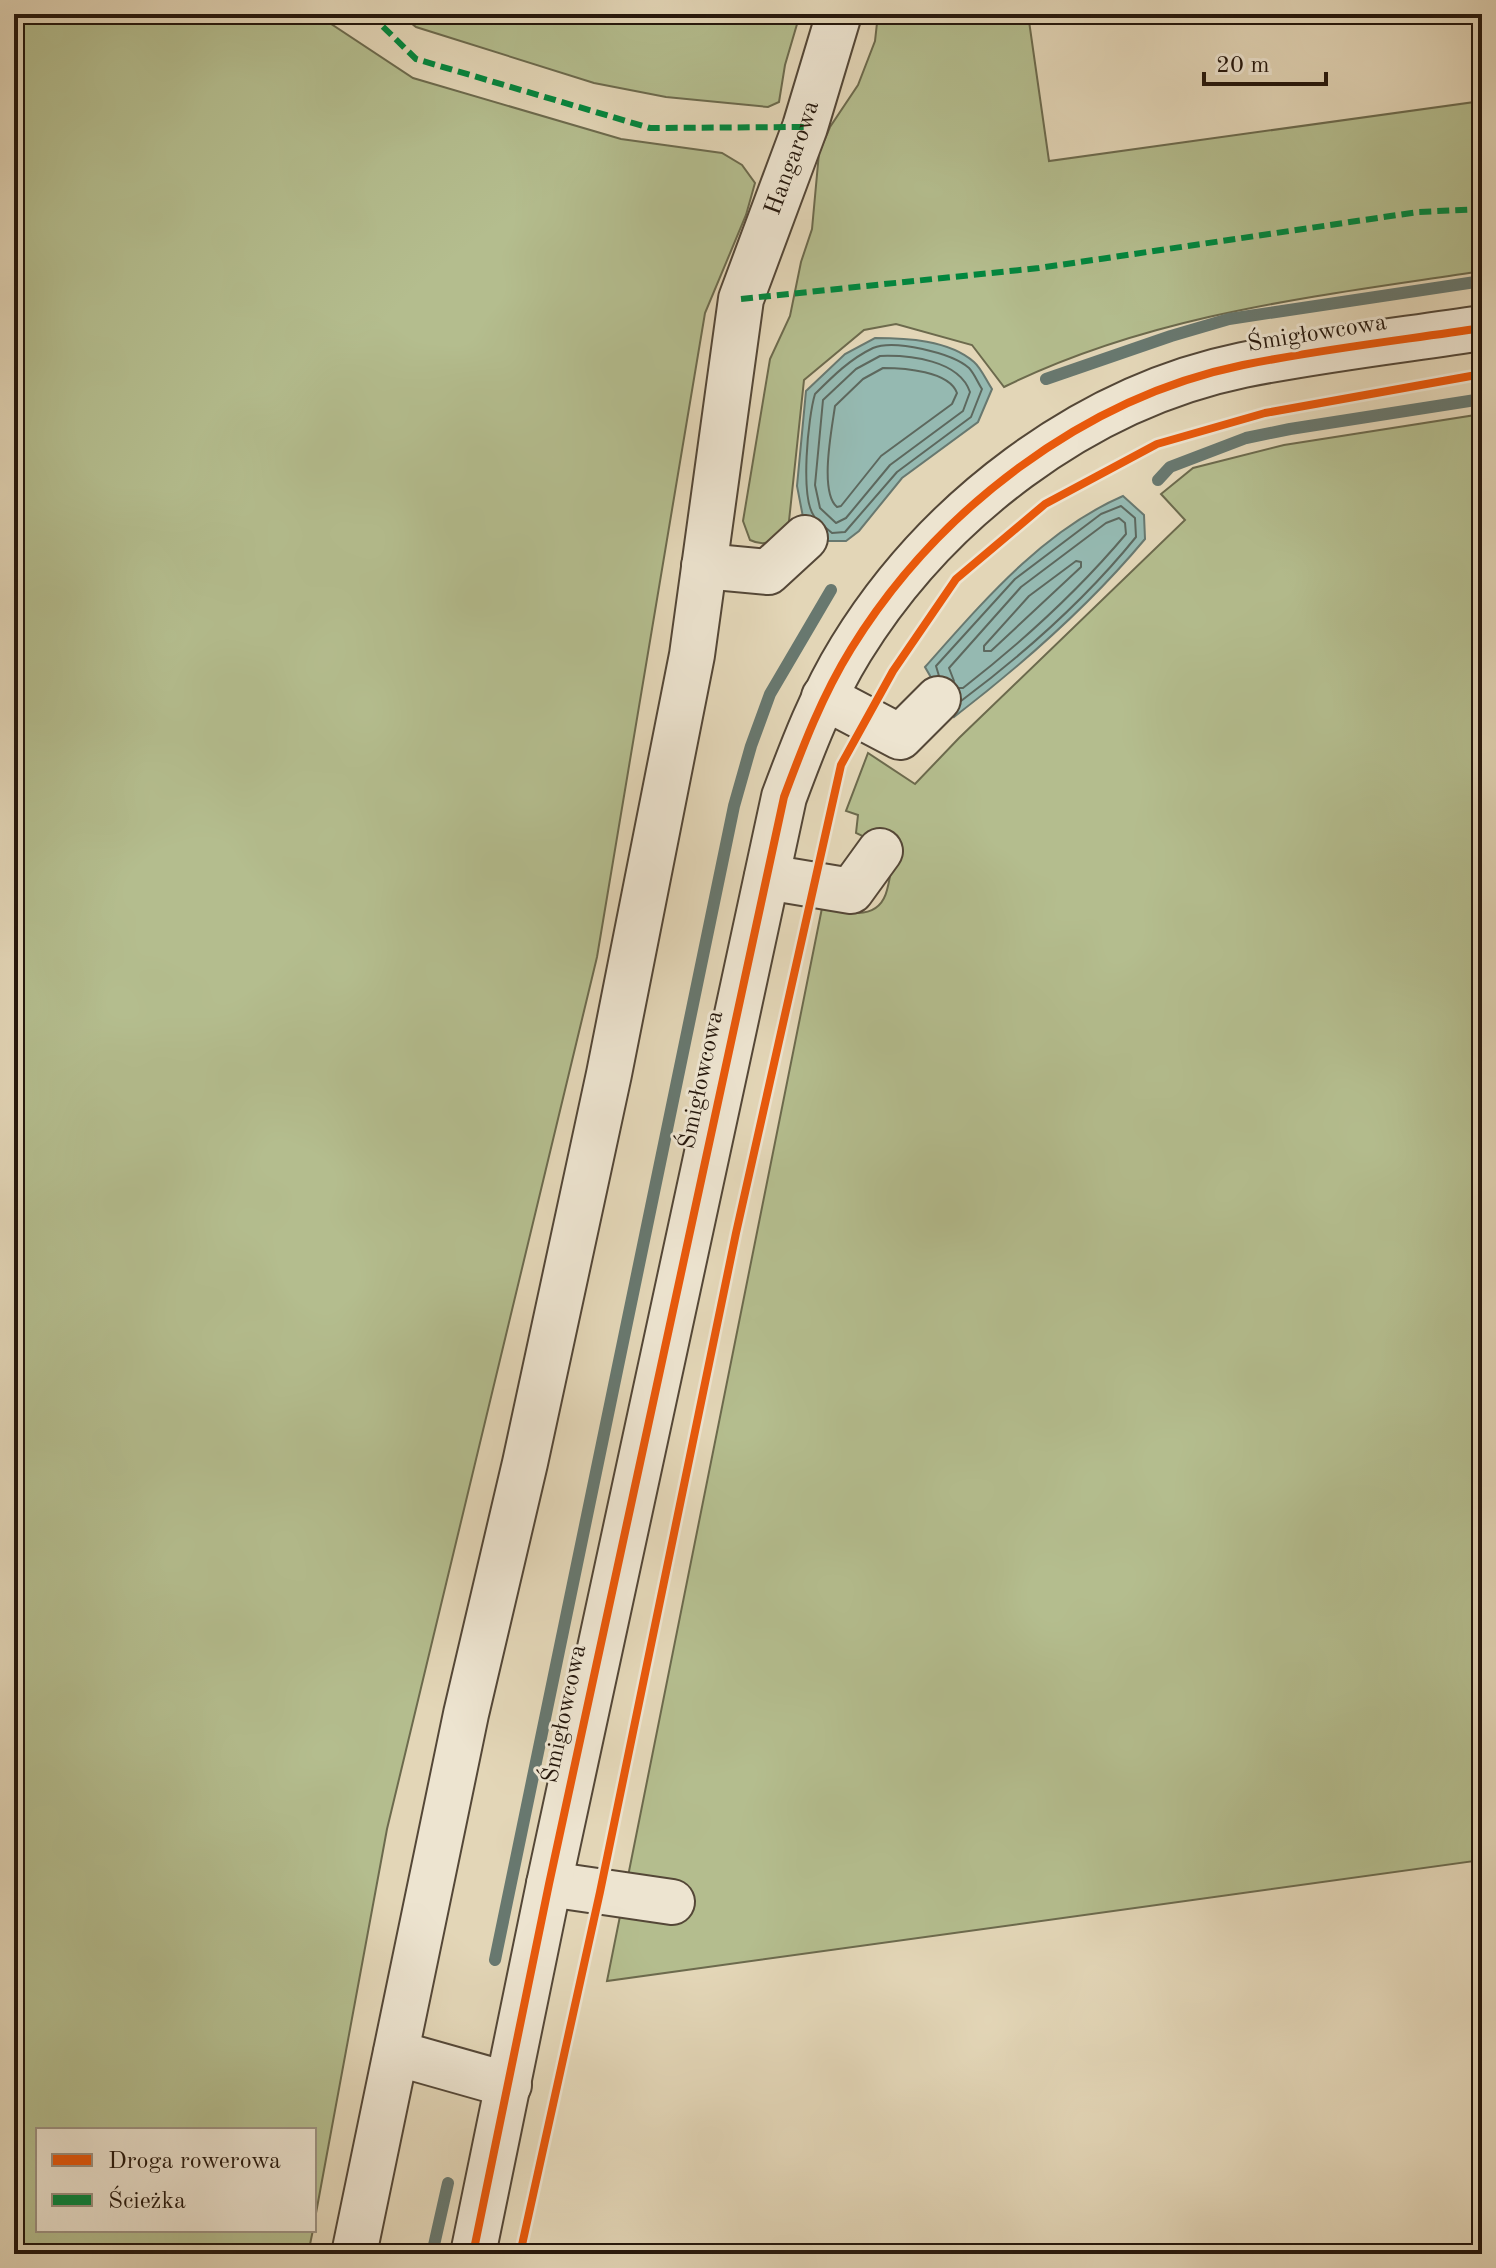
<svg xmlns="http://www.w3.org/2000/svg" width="1496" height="2268" font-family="'Old Standard TT',serif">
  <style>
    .green { fill: #b4bd8e; stroke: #6c6a4d; stroke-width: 2 }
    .water { fill: #95b9b1; stroke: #68786f; stroke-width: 2 }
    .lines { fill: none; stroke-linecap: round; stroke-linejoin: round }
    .shore { stroke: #5d685e; stroke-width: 2 }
    .stream { stroke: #68786f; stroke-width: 12 }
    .minor-casing { stroke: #544737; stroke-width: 48 }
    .minor { stroke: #ede4d0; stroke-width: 44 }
    .quiet { stroke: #00873e; stroke-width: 6; stroke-dasharray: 12 6; stroke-linecap: butt }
    .cycleway-casing { stroke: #ede4d0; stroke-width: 13 }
    .cycleway { stroke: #e8590c; stroke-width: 8 }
    .labels { text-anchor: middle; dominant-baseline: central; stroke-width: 6; stroke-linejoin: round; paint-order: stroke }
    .street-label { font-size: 24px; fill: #25170c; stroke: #ede4d0 }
  </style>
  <rect width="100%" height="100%" fill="#e3d6b7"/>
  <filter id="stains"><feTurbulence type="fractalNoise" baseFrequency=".0025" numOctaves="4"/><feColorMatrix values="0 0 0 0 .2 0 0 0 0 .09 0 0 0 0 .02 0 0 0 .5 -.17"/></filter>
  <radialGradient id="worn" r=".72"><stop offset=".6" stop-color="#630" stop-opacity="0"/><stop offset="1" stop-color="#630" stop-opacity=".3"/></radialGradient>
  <path class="green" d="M14 14H316L413 78 621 139 722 153 742 165 755 183 746 215 705 313 597 957 387 1829 314 2224V2130H38V2230H313L308 2254H14Z
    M400 14H800L785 65 779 102 768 107 666 97 594 83 416 27Z
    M878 14H1028L1049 161 1482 101V271C1319 296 1154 313 1004 387L972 345 896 324 864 330 804 380 789 521 795 527C779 537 768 549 750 540L743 521 770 359 790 316 801 262 812 229 819 153 830 127 858 85 875 41Z
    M1482 414V1860L607 1981 822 908C847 913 879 922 887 890 891 876 890 866 898 853L856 833 858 815 846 811 868 753 915 784 959 738 1185 520 1161 494 1193 468 1284 445Z"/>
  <path class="water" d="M875 338C906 338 949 340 974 362 981 368 986 380 992 389L978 422 902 478 859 531 846 541H828L803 517 797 486 806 391 845 354Z
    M1123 496 1144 515 1145 539C1089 606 1023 664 954 717L925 667C982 603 1042 531 1123 496Z"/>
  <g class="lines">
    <path class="shore" d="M880 356C910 355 959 360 970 392L963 411 890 465 846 518 836 523 820 508 815 485 823 400 856 369Z
      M883 368C904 368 949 371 957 393L952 404 881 456 841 506 837 507C819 492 832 428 835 406L863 379Z
      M814 516C800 497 808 417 815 394 833 376 850 359 873 348 894 339 952 353 969 368 974 373 978 383 982 389L971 417 897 472 845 532 832 533 826 528
      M1076 561 1081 562V567L991 651H984V646L1029 596Z
      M939 676 936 666 1015 579 1101 514 1121 506 1135 518 1136 537C1086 599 1025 653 961 701
      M954 681 949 668 1021 587 1106 523 1119 518 1125 523 1126 534C1078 591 1022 642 963 688H958"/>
    <path class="stream" d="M1046 379 1171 336 1229 319 1482 281
      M1158 480 1170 467 1246 438 1290 429 1482 399
      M495 1960 734 806 751 746 770 694 831 590
      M432 2254 448 2183"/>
    <g class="minor-casing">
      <g id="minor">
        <path d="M704 566 768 572 805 538"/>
        <path d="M824 697 900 737 938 699"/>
        <path d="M767 877 851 891 880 851"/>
        <path d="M549 1884 672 1902"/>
        <path d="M396 2053 509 2085"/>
        <path id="s1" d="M354 2254 466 1714 525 1463 609 1074 692 655 741 299 805 127 839 14"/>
        <path d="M473 2254 549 1884 784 797C803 746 822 696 851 649 936 511 1083 398 1243 365 1322 349 1403 340 1482 328"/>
      </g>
    </g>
    <use href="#minor" class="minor"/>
    <path class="quiet" d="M370 14 416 59 650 128 805 127
      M741 299 1039 268 1418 212 1482 209"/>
    <g class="cycleway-casing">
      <path id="cycleway" d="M473 2254 549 1884 784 797C803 746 822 696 851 649 936 511 1083 398 1243 365 1322 349 1403 340 1482 328
        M520 2254 600 1892 736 1233 841 765 893 671 956 579 1045 504 1157 444 1265 413 1482 374"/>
    </g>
    <use href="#cycleway" class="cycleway"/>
  </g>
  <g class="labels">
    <g class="street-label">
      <text stroke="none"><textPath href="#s1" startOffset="2144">Hangarowa</textPath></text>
      <text transform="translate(1317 334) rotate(-9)">Śmigłowcowa</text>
      <text transform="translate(702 1080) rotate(-78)">Śmigłowcowa</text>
      <text transform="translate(565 1714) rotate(-78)">Śmigłowcowa</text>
    </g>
  </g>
  <rect width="1496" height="2268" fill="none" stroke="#e3d6b7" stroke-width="48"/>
  <rect x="16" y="16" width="1464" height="2236" fill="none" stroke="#25170c" stroke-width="4"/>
  <rect x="24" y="24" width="1448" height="2220" fill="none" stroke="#25170c" stroke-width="2"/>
  <rect x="36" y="2128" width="280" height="104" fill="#ede4d0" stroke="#9d9282" stroke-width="2"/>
  <rect x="52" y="2154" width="40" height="12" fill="#e8590c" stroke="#9d9282" stroke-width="2"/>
  <text x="108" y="2168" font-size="24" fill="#25170c">Droga rowerowa</text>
  <rect x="52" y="2194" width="40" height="12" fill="#00873e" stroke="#9d9282" stroke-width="2"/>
  <text x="108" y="2208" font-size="24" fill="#25170c">Ścieżka</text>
  <path d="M1204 72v12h122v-12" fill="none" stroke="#25170c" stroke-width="4"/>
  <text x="1216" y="72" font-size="24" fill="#25170c" stroke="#ede4d0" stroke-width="6" paint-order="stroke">20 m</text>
  <rect width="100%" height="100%" filter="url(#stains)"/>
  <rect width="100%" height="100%" fill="url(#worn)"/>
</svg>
